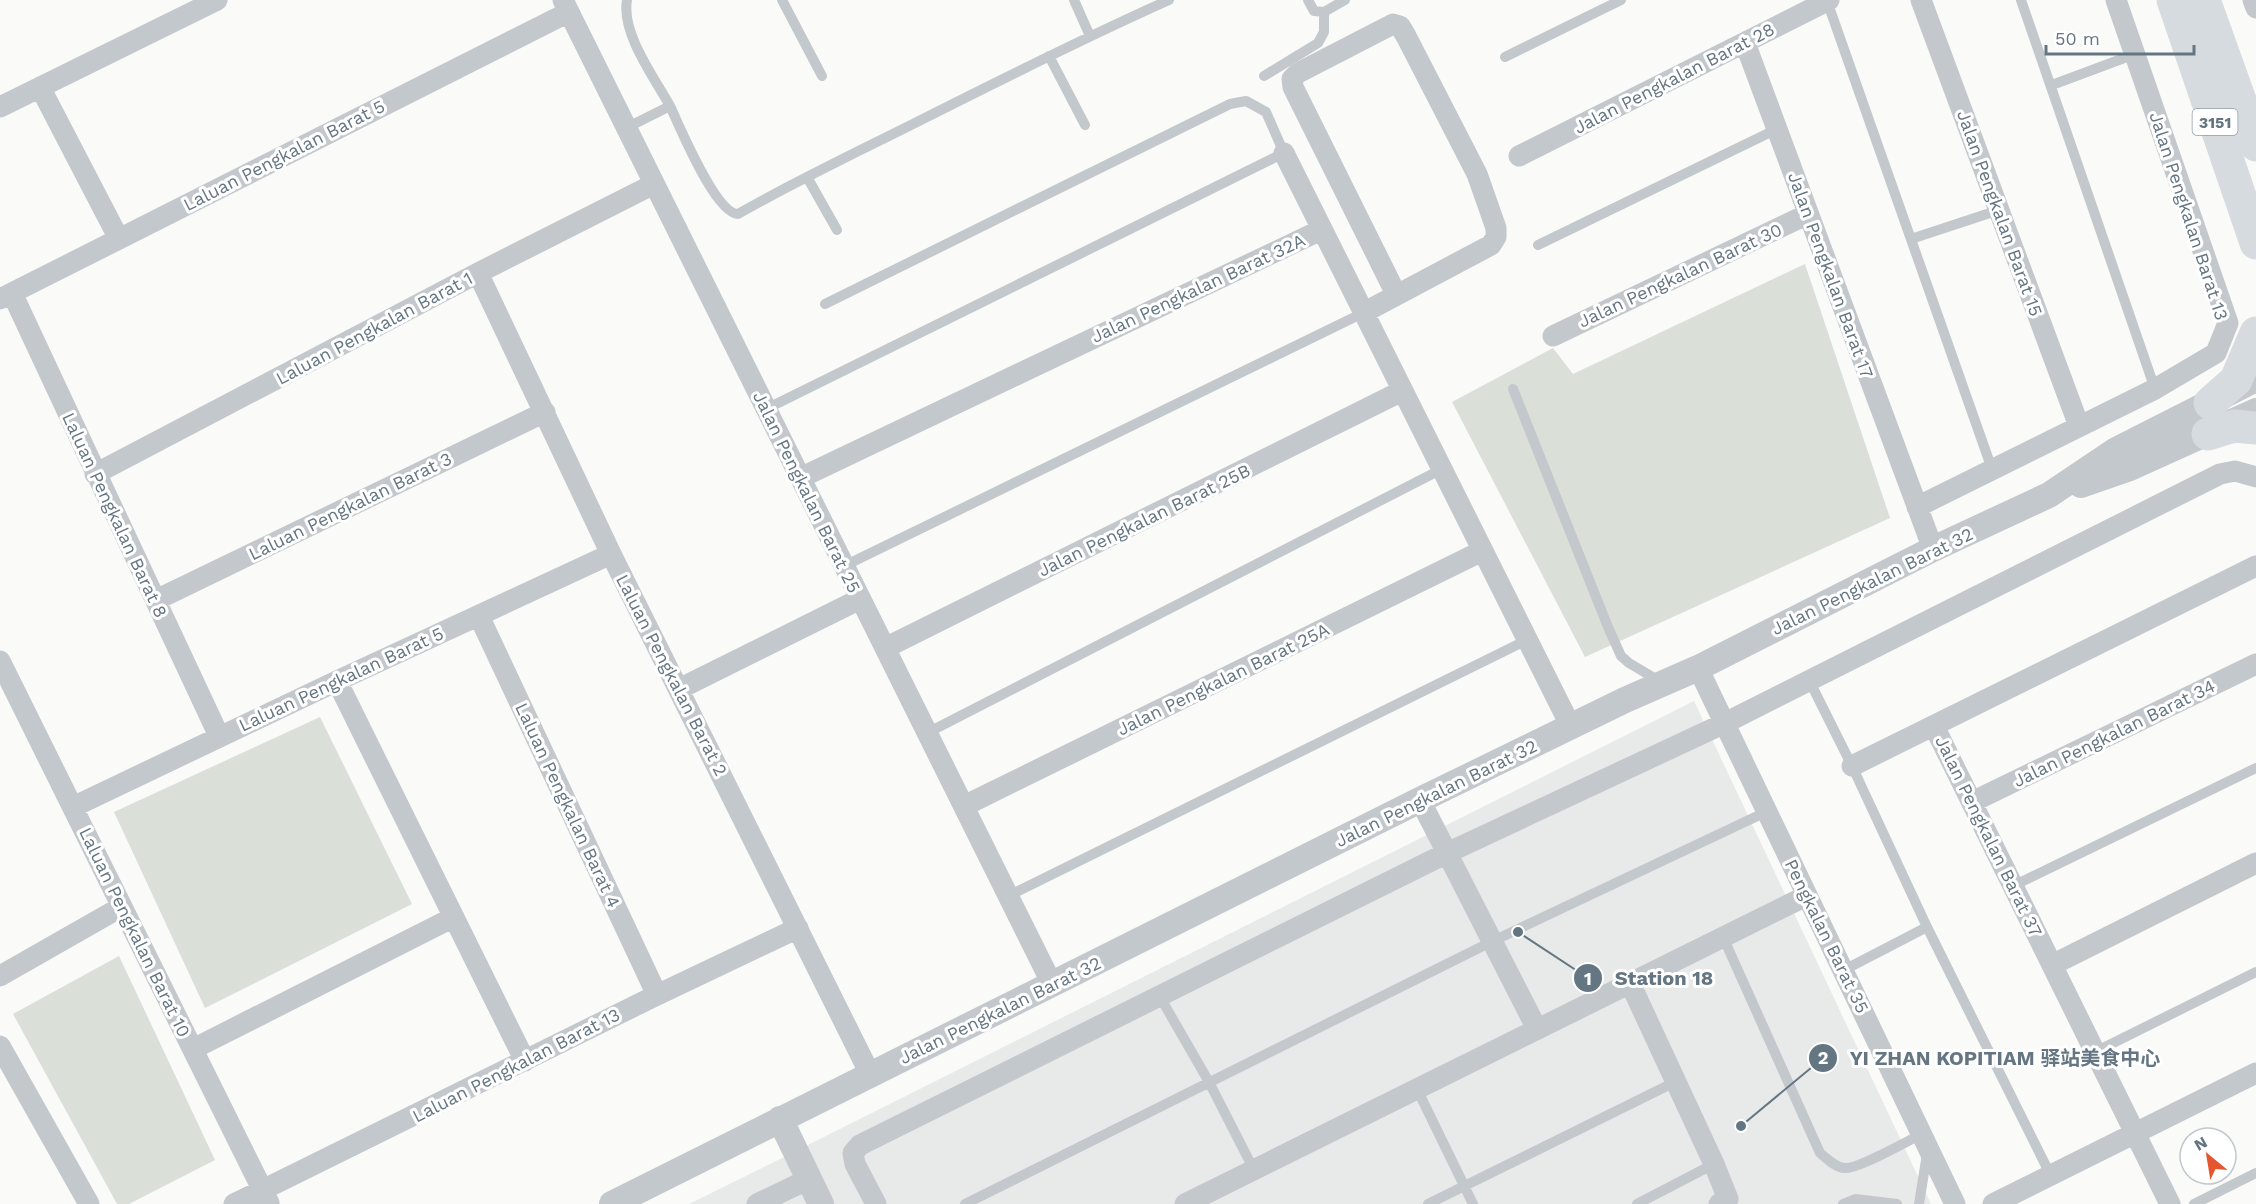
<svg xmlns="http://www.w3.org/2000/svg" width="2256" height="1204" font-family="'Work Sans','Noto Sans SC',sans-serif">
  <style>
    .built { fill: #e8e9e9 }
    .green { fill: #dadfd7 }
    .lines { fill: none; stroke-linecap: round; stroke-linejoin: round }
    .service { stroke: #c3c8cc; stroke-width: 10 }
    .minor { stroke: #c3c8cc; stroke-width: 21 }
    .tertiary { stroke: #c3c8cc; stroke-width: 26 }
    .primary { stroke: #d6dbdf; stroke-width: 33 }
    .labels { text-anchor: middle; dominant-baseline: central; stroke-width: 6; stroke-linejoin: round; paint-order: stroke }
    .shield { fill: #fff; stroke: #939fa8; stroke-width: 1.5 }
    .shield-label { font-size: 16px; font-weight: bold; fill: #657683 }
    .street-label { font-size: 18px; fill: #657683; stroke: #fff }
    .leader { fill: none; stroke: #657683; stroke-width: 2 }
    .callout-dot { fill: #657683; stroke: #fff; stroke-width: 2 }
    .mark-label { font-size: 18px; text-anchor: middle; font-weight: bold; fill: #fff }
    .callout-label { font-size: 20px; text-anchor: middle; font-weight: bold; fill: #657683; stroke: #fff; stroke-width: 6; stroke-linejoin: round; paint-order: stroke }
  </style>
  <rect width="100%" height="100%" fill="#fafaf8"/>
  <path class="built" d="M1694 701 1931 1204H689L774 1162Z"/>
  <path class="green" d="M1805 264 1890 518 1585 657 1452 402 1553 348 1573 374Z
    M320 717 412 904 205 1008 114 812Z
    M119 956 215 1160 129 1204H117L13 1014Z"/>
  <g class="lines">
    <path class="service" d="M627 0C621 33 654 77 670 106
      M782 0 822 76
      M1074 0 1090 36
      M1308 0 1314 11 1324 12 1345 0
      M2021 0 2155 389
      M1827 1 1992 469
      M1049 56 1085 125
      M1505 57 1621 0
      M1264 76 1318 43 1324 32V12
      M2052 85 2135 54
      M626 128 670 106C680 127 715 213 738 214 794 182 853 154 911 125 996 82 1082 39 1169 0
      M807 177 837 230
      M1911 239 1999 210
      M1538 245 1777 129
      M1513 389 1608 627 1621 656 1629 663 1661 682
      M766 409 1284 153 1266 112 1246 101 1230 104 825 304
      M844 566 1363 313
      M1809 680 1852 766 1927 927 2051 1176
      M927 733 1442 469
      M2013 886 2256 768
      M1008 896 1527 640
      M1723 937 1820 1153C1826 1158 1835 1167 1844 1168 1857 1170 1907 1141 1922 1134
      M1844 970 1927 927
      M1160 997 1209 1082 1254 1170
      M2095 1052 2256 972
      M1417 1089 1473 1204
      M965 1204 1493 941 1768 811
      M1428 1204 1677 1081
      M1637 1204 1714 1164
      M1843 1204 1855 1199 1897 1204
      M1919 1204 1927 1154
      M2194 1204 2256 1173"/>
    <path class="minor" d="M563 0 1052 984
      M1921 0 2079 426
      M2253 0 2256 8
      M1745 43 1933 549
      M40 87 119 239
      M0 107 217 0
      M1284 153 1571 727
      M1519 156 1829 0
      M478 273 611 554 870 1074
      M12 293 219 736
      M0 299 569 12
      M1363 313 1491 245 1496 237V228L1477 174 1406 36 1400 26 1393 24 1298 73 1292 79 1293 87 1396 294
      M1553 336 1808 214
      M95 474 478 273 654 184
      M800 478 1321 230
      M1917 507 2155 389 2216 353 2228 323 2116 0
      M156 600 545 412
      M479 616 657 995
      M885 648 1402 391
      M0 661 269 1203
      M1698 668 1955 1204
      M337 681 525 1061
      M679 689 860 599
      M1934 726 2170 1204
      M1852 766 2256 566
      M1420 800 1537 1029
      M1972 802 2256 664
      M964 806 1482 551
      M73 807 337 681 611 554
      M2052 965 2256 863
      M0 976 121 907
      M1630 983 1714 1164 1728 1199 1719 1204
      M0 1046 89 1204
      M193 1049 454 917
      M234 1204 657 995 798 928
      M757 1204 809 1179
      M876 1204 855 1164 853 1153 860 1145 1447 853 1725 723 2220 474 2235 471 2256 477
      M1185 1204 1806 896
      M1993 1204 2256 1073"/>
    <path class="tertiary" d="M2081 485 2130 468 2256 411
      M780 1119 821 1204
      M612 1204 1420 800 1625 700 1698 668 1933 549 2049 495 2116 450 2256 379"/>
    <path class="primary" d="M2173 0 2256 243
      M2204 0 2256 145
      M2210 403 2236 380 2256 333
      M2208 434 2234 426 2256 428"/>
  </g>
  <g class="labels">
    <rect class="shield" x="2192.5" y="109" width="45" height="26" rx="4.5"/>
    <g class="shield-label">
      <text x="2215" y="122">3151</text>
    </g>
    <g class="street-label">
      <text transform="translate(1674 78) rotate(-27)">Jalan Pengkalan Barat 28</text>
      <text transform="translate(284 155) rotate(-27)">Laluan Pengkalan Barat 5</text>
      <text transform="translate(2000 213) rotate(70)">Jalan Pengkalan Barat 15</text>
      <text transform="translate(2189 216) rotate(72)">Jalan Pengkalan Barat 13</text>
      <text transform="translate(1680 275) rotate(-25)">Jalan Pengkalan Barat 30</text>
      <text transform="translate(1831 275) rotate(70)">Jalan Pengkalan Barat 17</text>
      <text transform="translate(1198 288) rotate(-25)">Jalan Pengkalan Barat 32A</text>
      <text transform="translate(374 328) rotate(-28)">Laluan Pengkalan Barat 1</text>
      <text transform="translate(807 492) rotate(64)">Jalan Pengkalan Barat 25</text>
      <text transform="translate(350 506) rotate(-26)">Laluan Pengkalan Barat 3</text>
      <text transform="translate(115 515) rotate(65)">Laluan Pengkalan Barat 8</text>
      <text transform="translate(1144 520) rotate(-26)">Jalan Pengkalan Barat 25B</text>
      <text transform="translate(1872 581) rotate(-26)">Jalan Pengkalan Barat 32</text>
      <text transform="translate(672 675) rotate(63)">Laluan Pengkalan Barat 2</text>
      <text transform="translate(341 679) rotate(-25)">Laluan Pengkalan Barat 5</text>
      <text transform="translate(1223 679) rotate(-26)">Jalan Pengkalan Barat 25A</text>
      <text transform="translate(2114 733) rotate(-26)">Jalan Pengkalan Barat 34</text>
      <text transform="translate(1436 793) rotate(-26)">Jalan Pengkalan Barat 32</text>
      <text transform="translate(568 805) rotate(65)">Laluan Pengkalan Barat 4</text>
      <text transform="translate(1989 836) rotate(64)">Jalan Pengkalan Barat 37</text>
      <text transform="translate(135 932) rotate(64)">Laluan Pengkalan Barat 10</text>
      <text transform="translate(1827 936) rotate(64)">Pengkalan Barat 35</text>
      <text transform="translate(1000 1010) rotate(-26)">Jalan Pengkalan Barat 32</text>
      <text transform="translate(516 1065) rotate(-27)">Laluan Pengkalan Barat 13</text>
    </g>
  </g>
  <path class="leader" d="M1518 932L1588 978M1741 1126L1823 1058"/>
  <g class="callout-dot">
    <circle cx="1518" cy="932" r="6"/>
    <circle cx="1741" cy="1126" r="6"/>
    <circle cx="1588" cy="978" r="15"/>
    <circle cx="1823" cy="1058" r="15"/>
  </g>
  <g class="mark-label">
    <text x="1588" y="985">1</text>
    <text x="1823" y="1064">2</text>
  </g>
  <g class="callout-label">
    <text x="1664" y="985">Station 18</text>
    <text x="2005" y="1065">YI ZHAN KOPITIAM 驿站美食中心</text>
  </g>
  <g transform="translate(2208 1156) rotate(330)"><circle r="28" fill="#ffffff" stroke="#c1c8cd" stroke-width="1.5"/>
  <path d="M0-4.5L10 22L0 15L-10 22Z" fill="#e4572e"/>
  <text y="-9" font-size="16" font-weight="bold" text-anchor="middle" fill="#657683">N</text>
  </g>
  <path d="M2046 45v9h148v-9" fill="none" stroke="#657683" stroke-width="3"/>
  <text x="2055" y="45" font-size="18" fill="#657683" stroke="#ffffff" stroke-width="4.5" paint-order="stroke">50 m</text>
</svg>
